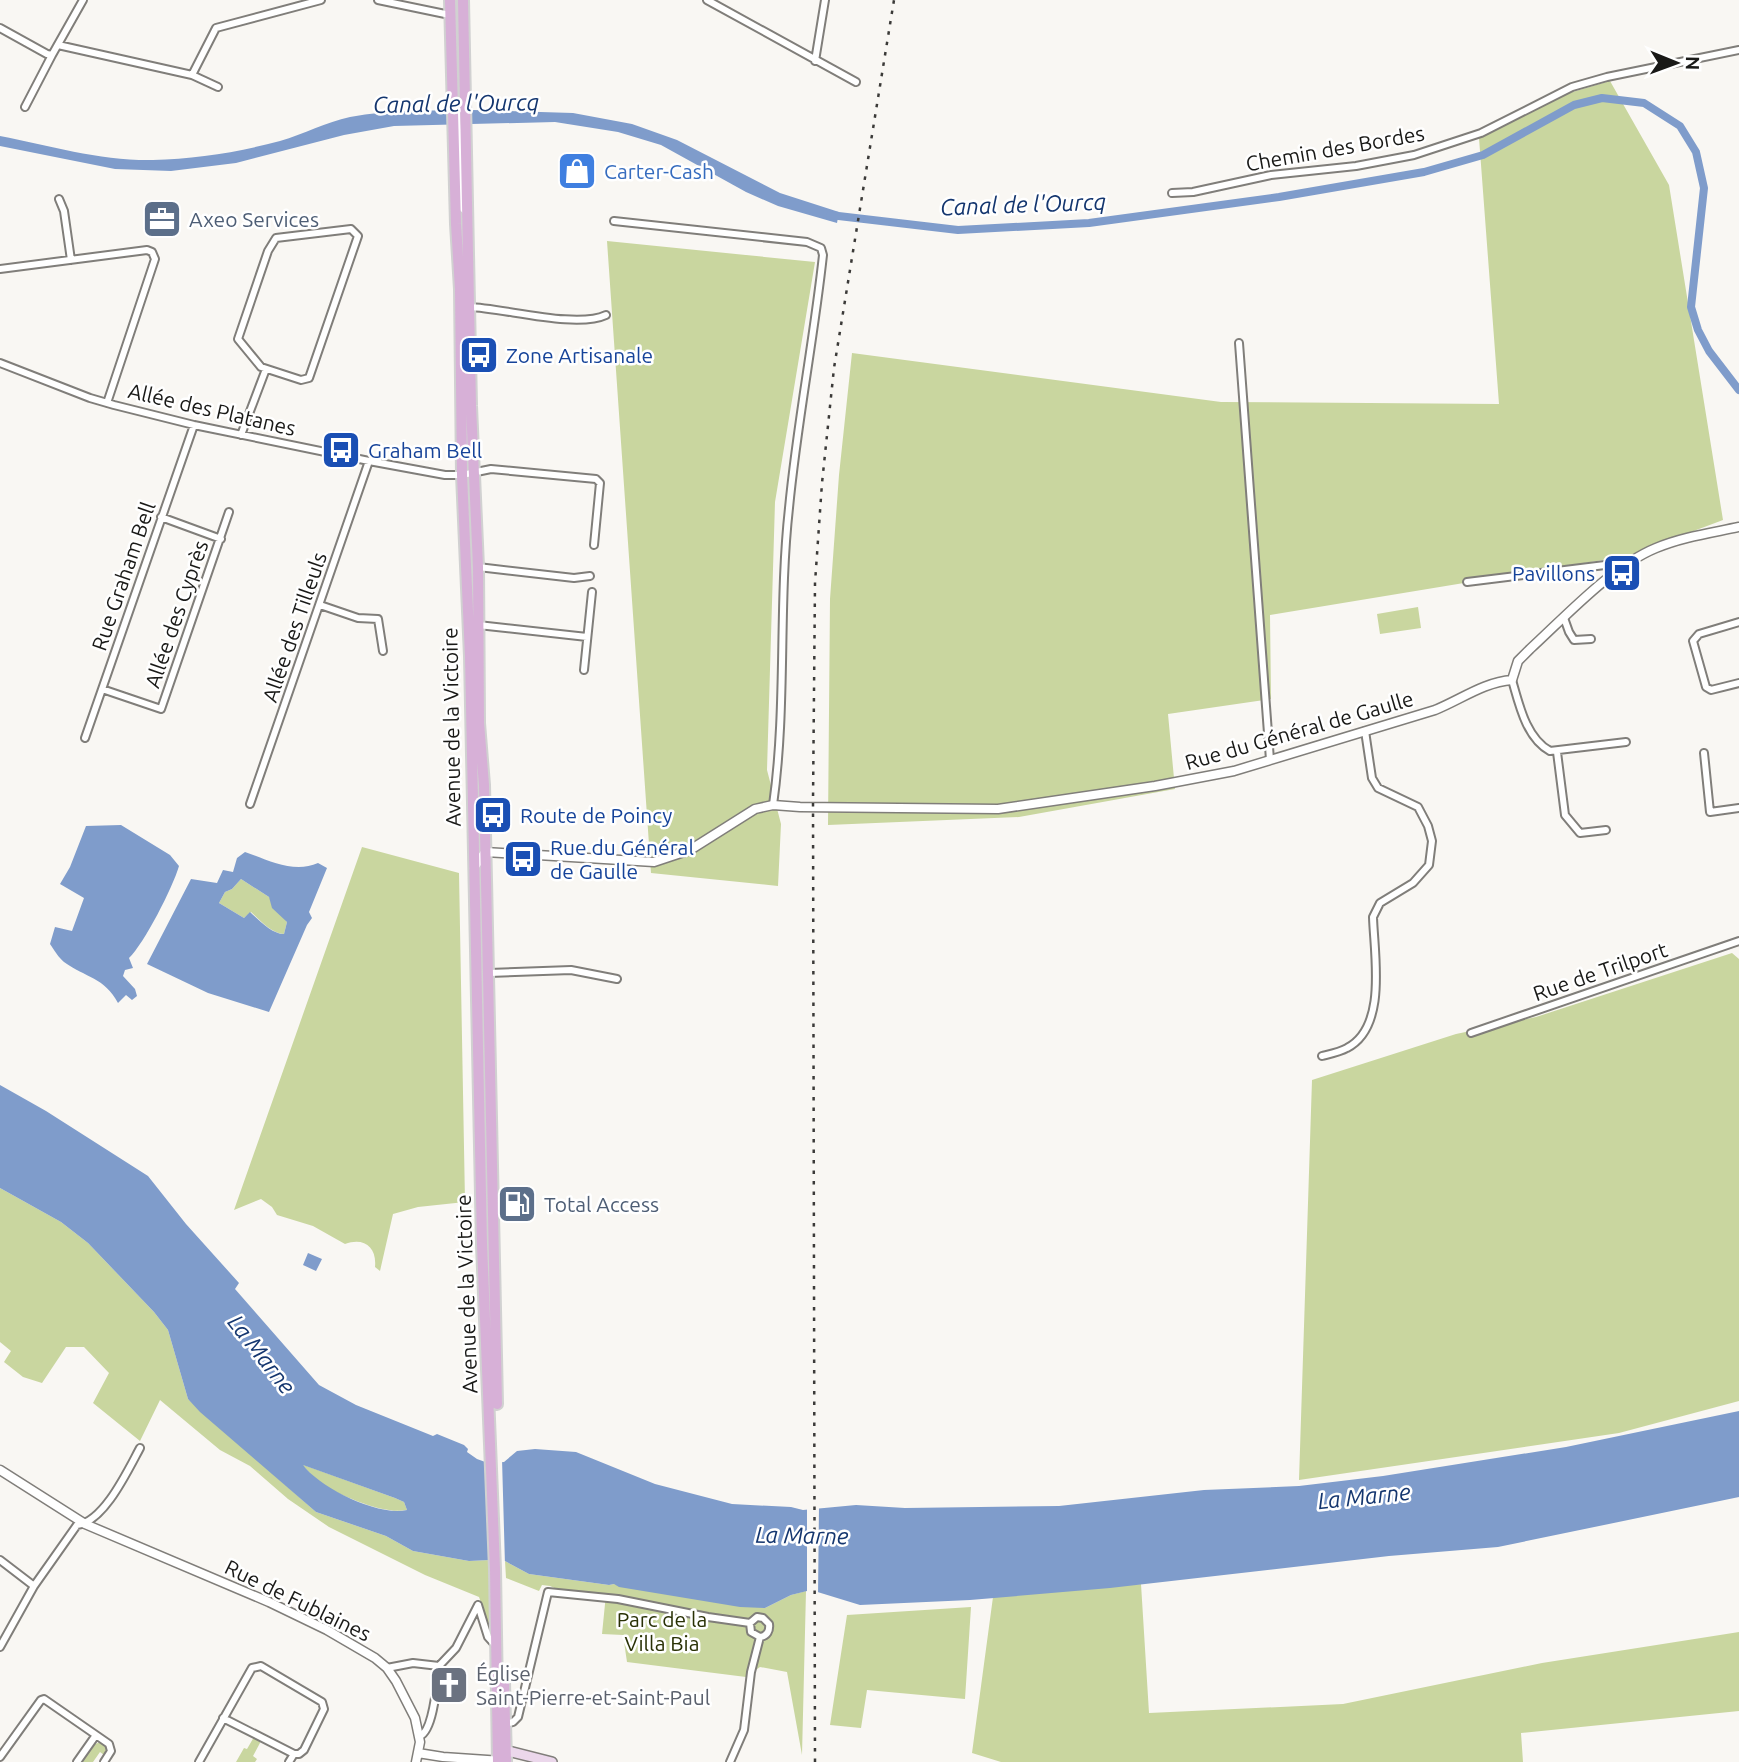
<svg xmlns="http://www.w3.org/2000/svg" width="1739" height="1762" font-family="Ubuntu,sans-serif">
  <style>
    .green { fill: #c9d69f }
    .water { fill: #7f9ccb; fill-rule: evenodd }
    .pier { fill: #f9f7f3 }
    .lines { fill: none; stroke-linecap: round; stroke-linejoin: round }
    .canal { stroke: #7f9ccb; stroke-width: 8 }
    .minor-casing { stroke: #807e7a; stroke-width: 10 }
    .tertiary-casing { stroke: #807e7a; stroke-width: 11 }
    .secondary-casing { stroke: #807e7a; stroke-width: 12 }
    .primary-casing { stroke: #d1d1d1; stroke-width: 14 }
    .minor { stroke: #fff; stroke-width: 6 }
    .tertiary { stroke: #fff; stroke-width: 8 }
    .secondary { stroke: #ebd7eb; stroke-width: 9 }
    .primary { stroke: #d7b0d7; stroke-width: 10 }
    .rail { stroke: #3b3a38; stroke-width: 2.5; stroke-dasharray: 3.5 7; stroke-linecap: butt }
    .labels { text-anchor: middle; dominant-baseline: central; stroke-width: 5; stroke-linejoin: round; paint-order: stroke }
    .street-label { font-size: 21px; fill: #191917; stroke: #fff }
    .shop-label { font-size: 21px; fill: #366cbe; stroke: #fff; text-anchor: start }
    .service-label { font-size: 21px; fill: #4e5e75; stroke: #fff; text-anchor: start }
    .transit-label { font-size: 21px; fill: #164399; stroke: #fff; text-anchor: start }
    .park-label { font-size: 21px; fill: #293105; stroke: #fff }
    .worship-label { font-size: 21px; fill: #5b616d; stroke: #fff; text-anchor: start }
    .water-label { font-size: 23px; font-style: italic; fill: #14366f; stroke: #fff }
  </style>
  <rect width="100%" height="100%" fill="#f9f7f3"/>
  <path class="green" d="M454 0H460L461 131Z
    M1610 81 1669 185 1723 520 1627 556 1270 615 1271 699 1168 714 1175 789 1019 817 828 825 830 599 839 475 852 353 1221 402 1499 404 1479 138 1552 98Z
    M607 241 815 262 775 502 767 770 781 824 778 886 651 873Z
    M1418 607 1421 628 1380 634 1377 614Z
    M362 847 459 873 465 1202 418 1207 393 1214 380 1271 375 1267C377 1247 364 1237 345 1244L313 1226 277 1215 272 1207 261 1199 234 1210Z
    M241 879 269 897 287 922 284 934C272 934 260 920 251 912L244 918 219 903 225 892 232 889Z
    M480 919 485 966 487 1253Z
    M1732 953 1739 959V1401L1619 1433 1299 1480 1312 1080 1456 1034 1536 1017Z
    M0 1188 61 1222 88 1243 154 1312 168 1330 188 1399 316 1512 386 1536 413 1551 469 1561 490 1560 492 1634 479 1597 425 1575 329 1527 288 1499 250 1466 220 1450 160 1400 140 1441 93 1403 109 1373 84 1347H66L42 1383 23 1377 4 1362 11 1351 0 1342Z
    M301 1464 395 1498 404 1502 407 1510C384 1515 342 1496 321 1484 314 1479 308 1470 301 1464Z
    M505 1561 529 1574 609 1585 614 1584 765 1608 791 1595 806 1591 802 1755 787 1672 760 1667 746 1677 627 1662 623 1635 602 1634 606 1594 563 1592 550 1586 542 1585 539 1591 506 1578Z
    M1141 1584 1149 1713 1343 1704 1542 1663 1739 1632V1711L1521 1733 1523 1762H1001L972 1753 993 1597Z
    M971 1607 965 1699 867 1690 861 1728 830 1725 847 1615Z
    M254 1737 261 1741 253 1756 257 1759 255 1762H236L244 1748 247 1749Z
    M100 1742 107 1748 104 1755 100 1752 93 1762H81L93 1745Z"/>
  <path class="water" d="M473 110 573 113 632 124 677 140 780 193 839 212 837 223 778 206 746 192 661 145 618 132 555 122 394 126 344 135 236 163 171 171 115 169 0 146V136C50 146 102 161 153 160 195 159 239 152 280 141 304 134 326 122 350 117 390 109 433 111 473 110Z
    M121 825 170 855 179 866C173 887 144 944 129 958L133 968 125 970 123 976 135 989 137 996 132 1000 126 995 118 1003C104 977 86 978 64 962 59 958 54 950 50 944L55 927 72 931 84 898 60 884 70 867 86 826Z
    M245 852C268 860 294 874 318 863L327 868 309 912 312 918 307 925 269 1012 208 993 147 964 191 879 217 883 223 870 233 872 237 858ZM241 879 269 897 272 908 287 922 284 934C272 934 259 920 250 912L244 918 219 903 225 892 232 889Z
    M0 1085 46 1111 148 1176 186 1224 239 1283 235 1289 319 1385 356 1405 433 1436 437 1434 464 1445 468 1449 467 1452 477 1459 488 1463 504 1462 517 1451 535 1449 576 1452 655 1484 732 1504 791 1507 803 1510 856 1505 905 1508 1059 1506 1204 1490 1299 1486 1383 1476 1566 1447 1739 1411V1497L1498 1547 1389 1556 1110 1588 970 1600 860 1605 811 1590 791 1595 765 1608 740 1607 619 1587 614 1584 609 1585 529 1574 505 1561 490 1560 469 1561 413 1551 386 1536 316 1512 200 1412 188 1399 168 1330 154 1312 88 1243 61 1222 0 1188ZM303 1465 395 1498 404 1502 407 1510C378 1517 319 1487 303 1465Z
    M308 1253 322 1259 316 1271 303 1265Z"/>
  <path class="pier" d="M504 1457 502 1459 505 1565 490 1563 488 1459Z
    M807 1506H819L818 1596 807 1595Z"/>
  <g class="lines">
    <path class="canal" d="M830 215 958 230 1089 223 1279 197 1424 172 1483 155 1574 105 1602 98 1644 103 1680 126 1696 152 1704 188 1691 307 1698 330 1709 351 1739 390"/>
    <g class="minor-casing">
      <path id="minor" d="M378 0 450 15
        M707 0 856 82
        M0 28 47 54 52 55 83 0
        M58 45 192 75 218 87
        M815 61 825 0
        M192 75 216 28 321 0
        M457 105 461 207 468 214
        M25 107 52 55
        M1172 193 1193 192 1271 175 1356 166 1414 155 1481 133 1572 87 1607 77 1739 50
        M59 199 64 211 71 260
        M614 221 807 242 821 248 823 255C814 339 797 423 789 508 778 607 787 707 773 805
        M351 229 358 236 309 378 301 380 261 367 238 339 268 251 276 238Z
        M0 269 147 250 152 252 155 259 107 403
        M469 307C504 308 576 329 606 315
        M1239 343 1270 760
        M0 363 90 398 114 405 194 425 369 461 445 475H462L491 469 596 479 600 483 594 545
        M241 435 266 369
        M161 517 221 539
        M478 567 574 578 590 576
        M1467 582 1605 565 1621 569
        M320 605 358 618 378 619 383 651
        M1564 618 1569 632 1574 640 1591 639
        M1739 622 1699 634 1693 641 1706 687 1711 690 1739 683
        M478 625 587 637
        M584 670 592 592
        M1512 680C1519 704 1526 738 1550 751L1626 742
        M102 689 161 709 229 512
        M85 738 194 425
        M1557 752 1565 815 1580 833 1606 830
        M1704 753 1710 812 1739 808
        M250 804 369 461
        M489 973 571 970 617 979
        M1471 1033 1739 941
        M1322 1056C1330 1054 1340 1052 1347 1048 1388 1027 1374 954 1373 917L1380 903 1413 883 1429 865 1432 841 1428 826 1418 807 1378 788 1372 778 1365 731
        M0 1560 34 1586
        M478 1605 488 1637 497 1647
        M750 1623 751 1632 760 1637
        M0 1647 34 1586 77 1525C104 1522 128 1470 140 1448
        M439 1666 456 1648 478 1605
        M387 1668 413 1663 439 1666
        M223 1718 294 1754
        M505 1724 513 1722 518 1717 548 1592 618 1599 708 1617 750 1623 757 1617 763 1618 769 1624C770 1631 767 1636 760 1637
        M420 1736C434 1730 437 1681 439 1666
        M0 1757 41 1700 44 1699 109 1744 111 1751 104 1762
        M77 1762 96 1735
        M199 1762 252 1668 261 1666 322 1702 324 1709 304 1750 299 1754H294L289 1762
        M730 1762 744 1730 751 1672 760 1637"/>
    </g>
    <g class="tertiary-casing">
      <path id="tertiary" d="M474 868 485 852 654 862 690 850 755 809 773 805 800 807 998 809 1155 786 1234 771 1435 710C1460 700 1484 682 1512 680L1518 661 1530 649C1565 617 1612 566 1656 548 1682 537 1711 533 1739 527
        M0 1470 85 1524 269 1602 327 1630 375 1658 387 1668 396 1681 415 1718 420 1742 416 1762
        M418 1753 443 1757 502 1761"/>
    </g>
    <g class="secondary-casing">
      <path id="secondary" d="M500 1749 552 1762"/>
    </g>
    <g class="primary-casing">
      <path id="primary" d="M450 0 456 224 460 289 462 475 470 656 482 1244 495 1569 498 1762
        M463 0 471 406 478 567 479 723 484 785 497 1404
        M504 1682 506 1762"/>
    </g>
    <use href="#minor" class="minor"/>
    <use href="#tertiary" class="tertiary"/>
    <use href="#secondary" class="secondary"/>
    <use href="#primary" class="primary"/>
    <path class="rail" d="M815 1762 813 801 815 583 822 483 834 368 894 0"/>
  </g>
  <defs>
    <g id="shop-square" transform="scale(2.0125)"><rect x="-9" y="-9" width="18" height="18" rx="4" fill="#3f7fe0" stroke="#fff"/><path d="M-5-2.5h2.3a2.7 3.5 0 0 1 5.4 0H5L5.5 6h-11ZM-1.5-2.5h3a1.5 2.3 0 0 0-3 0Z" fill="#fff"/></g>
    <g id="office-square" transform="scale(2.0125)"><rect x="-9" y="-9" width="18" height="18" rx="4" fill="#5c6f8a" stroke="#fff"/><path d="M-6-3h4V-5.5h4V-3h4V5H-6ZM-1-4.5V-3h2v-1.5ZM-6 0V1H6V0Z" fill="#fff"/></g>
    <g id="bus-square" transform="scale(2.0125)"><rect x="-9" y="-9" width="18" height="18" rx="4" fill="#1a4fb4" stroke="#fff"/><path d="M-5-6H5V4H4V6H2V4H-2V6H-4V4H-5ZM-3.5-4V0h7V-4ZM-3.5 1.2v1.5H-2V1.2ZM2 1.2v1.5H3.5V1.2Z" fill="#fff"/></g>
    <g id="fuel-square" transform="scale(2.0125)"><rect x="-9" y="-9" width="18" height="18" rx="4" fill="#5c6f8a" stroke="#fff"/><path d="M-5.5-6h7V0h2V4h1.3V-2.5L3-4.5l.8-.8L6-3V5H2.5V1h-1V6h-7ZM-4.2-4.7v3.2H.2V-4.7Z" fill="#fff"/></g>
    <g id="church-square" transform="scale(2.0125)"><rect x="-9" y="-9" width="18" height="18" rx="4" fill="#6b7280" stroke="#fff"/><path d="M-1.2-6h2.4v3.5h3.3v2.4h-3.3V6h-2.4V-.1h-3.3v-2.4h3.3Z" fill="#fff"/></g>
  </defs>
  <g fill-rule="evenodd">
    <use href="#shop-square" x="577" y="171"/>
    <use href="#office-square" x="162" y="219"/>
    <use href="#bus-square" x="479" y="355"/>
    <use href="#bus-square" x="341" y="450"/>
    <use href="#bus-square" x="1622" y="573"/>
    <use href="#bus-square" x="493" y="815"/>
    <use href="#bus-square" x="523" y="859"/>
    <use href="#fuel-square" x="517" y="1204"/>
    <use href="#church-square" x="449" y="1685"/>
  </g>
  <g class="labels">
    <g class="street-label">
      <text transform="translate(1335 148) rotate(-10)">Chemin des Bordes</text>
      <text transform="translate(212 409) rotate(13)">Allée des Platanes</text>
      <text transform="translate(123 576) rotate(-71)">Rue Graham Bell</text>
      <text transform="translate(176 614) rotate(-71)">Allée des Cyprès</text>
      <text transform="translate(294 627) rotate(-71)">Allée des Tilleuls</text>
      <text transform="translate(451 727) rotate(-91)">Avenue de la Victoire</text>
      <text transform="translate(1299 730) rotate(-16)">Rue du Général de Gaulle</text>
      <text transform="translate(1600 971) rotate(-19)">Rue de Trilport</text>
      <text transform="translate(466 1294) rotate(-92)">Avenue de la Victoire</text>
      <text transform="translate(298 1600) rotate(26)">Rue de Fublaines</text>
    </g>
    <g class="shop-label">
      <text x="604" y="171">Carter-Cash</text>
    </g>
    <g class="service-label">
      <text x="189" y="219">Axeo Services</text>
      <text x="544" y="1204">Total Access</text>
    </g>
    <g class="transit-label">
      <text x="506" y="355">Zone Artisanale</text>
      <text x="368" y="450">Graham Bell</text>
      <text x="1595" y="573" text-anchor="end">Pavillons</text>
      <text x="520" y="815">Route de Poincy</text>
      <text x="550" y="847">Rue du Général<tspan x="550" dy="24">de Gaulle</tspan></text>
    </g>
    <g class="park-label">
      <text x="662" y="1619">Parc de la<tspan x="662" dy="24">Villa Bia</tspan></text>
    </g>
    <g class="worship-label">
      <text x="476" y="1673">Église<tspan x="476" dy="24">Saint-Pierre-et-Saint-Paul</tspan></text>
    </g>
    <g class="water-label">
      <text transform="translate(456 103) rotate(-1)">Canal de l'Ourcq</text>
      <text transform="translate(1023 204) rotate(-2)">Canal de l'Ourcq</text>
      <text transform="translate(262 1354) rotate(52)">La Marne</text>
      <text transform="translate(1364 1496) rotate(-6)">La Marne</text>
      <text transform="translate(802 1535) rotate(1)">La Marne</text>
    </g>
  </g>
  <g transform="translate(1676 63) rotate(91)" stroke="#ffffff" stroke-width="5" paint-order="stroke">
  <path d="M0-5L12 26L0 18L-12 26Z" fill="#191917"/>
  <text y="-10" font-size="19" font-weight="bold" text-anchor="middle" fill="#191917">N</text>
  </g>
</svg>
